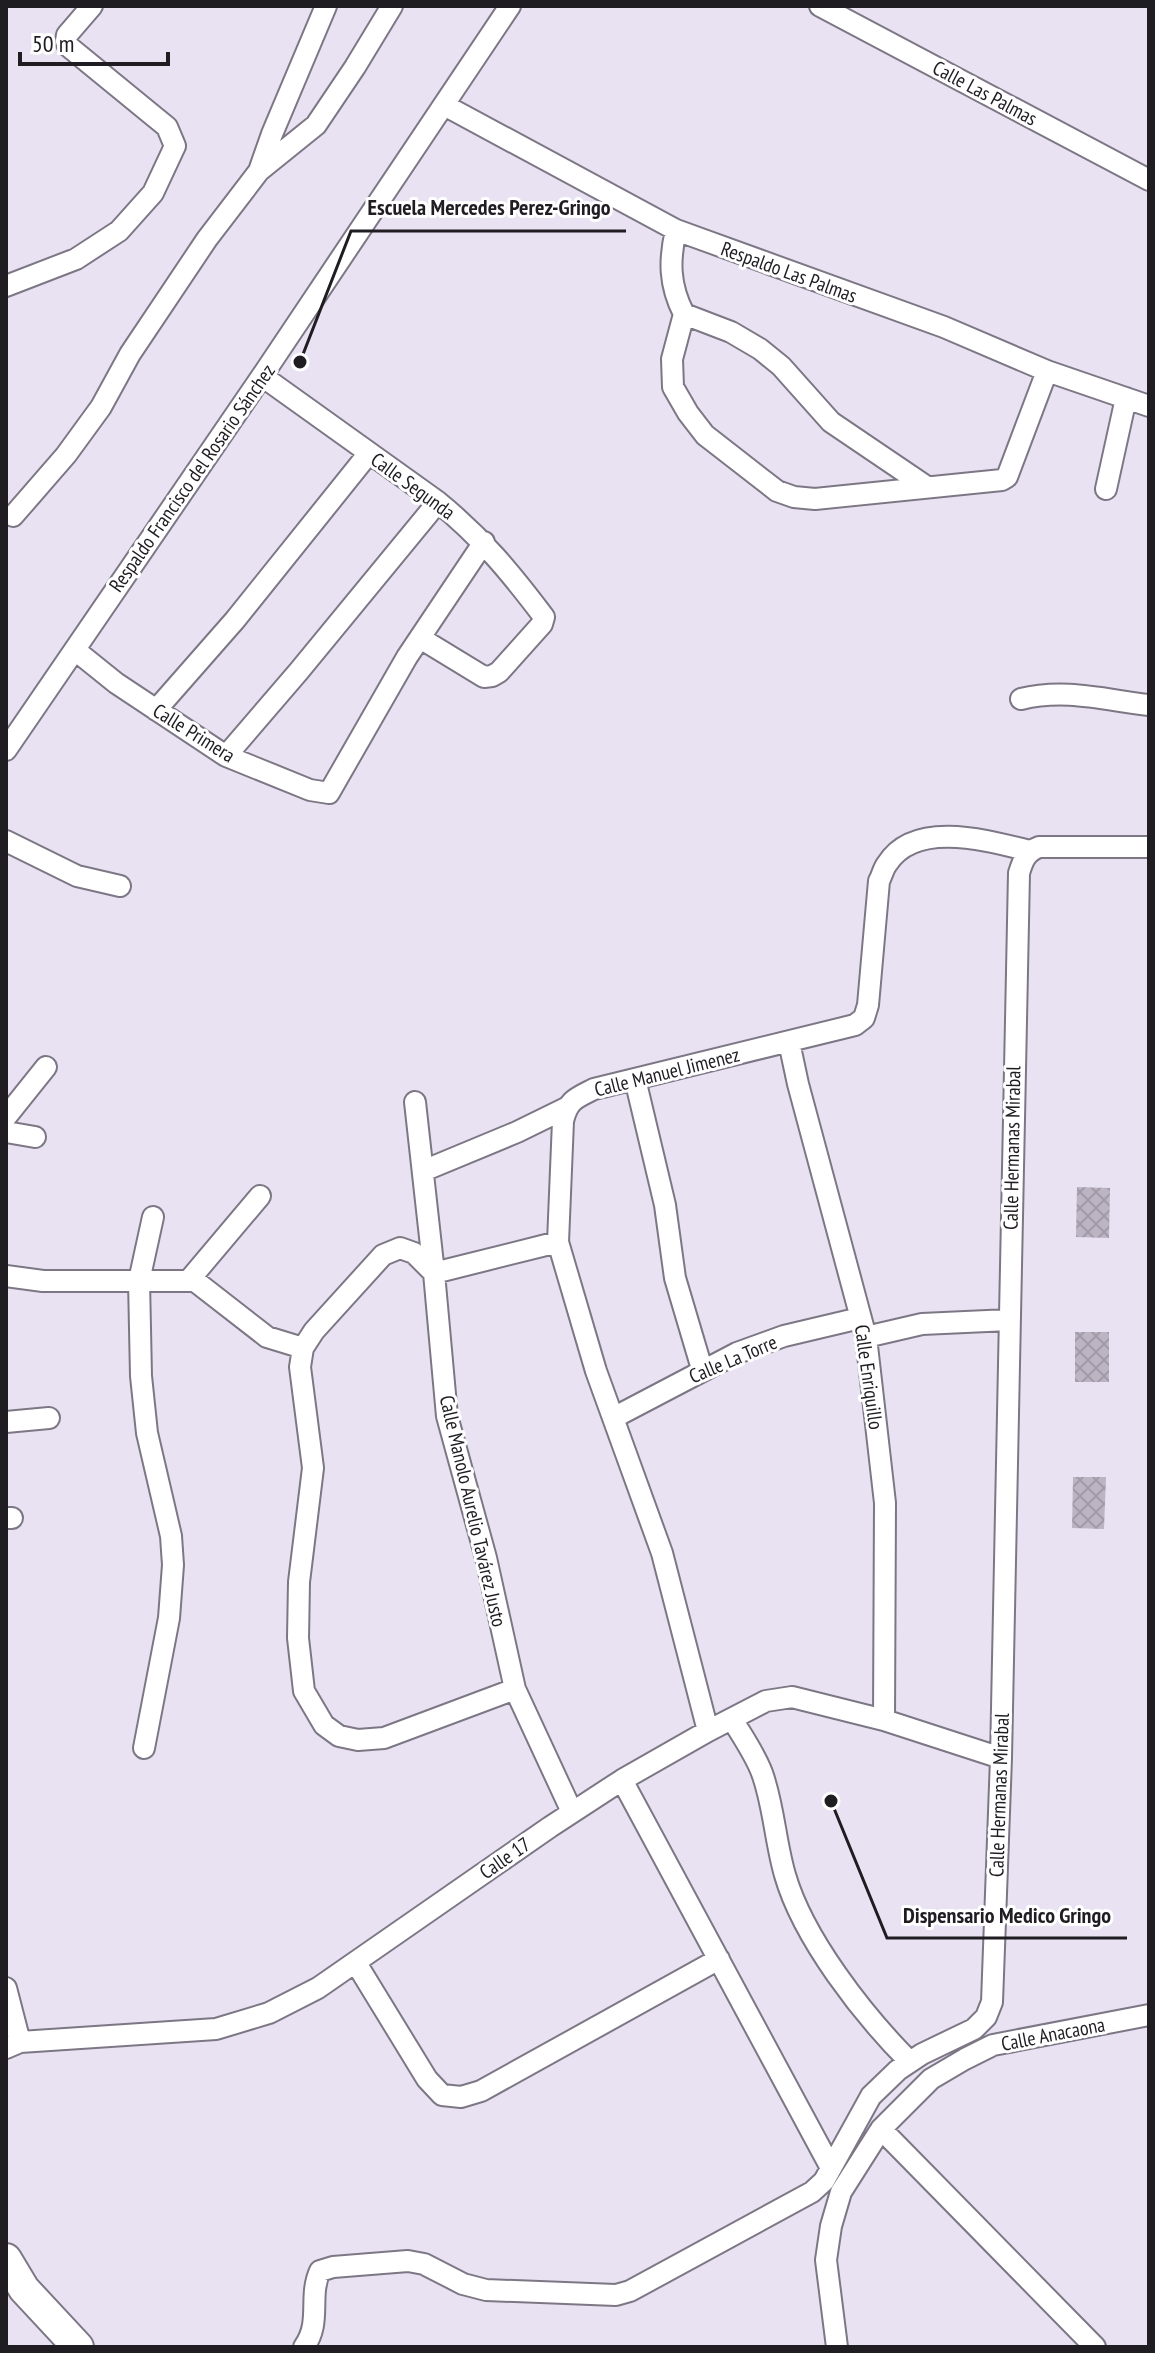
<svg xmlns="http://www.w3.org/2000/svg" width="1155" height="2353" font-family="'PT Sans Narrow',sans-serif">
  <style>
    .building { fill: url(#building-cross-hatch) }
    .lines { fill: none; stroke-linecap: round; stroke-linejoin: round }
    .minor-casing { stroke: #7d7785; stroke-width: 24 }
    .secondary-casing { stroke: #7d7785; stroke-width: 34 }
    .minor { stroke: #fff; stroke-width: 20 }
    .secondary { stroke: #fff; stroke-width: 30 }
    .labels { text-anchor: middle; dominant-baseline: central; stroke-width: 6; stroke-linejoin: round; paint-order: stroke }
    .street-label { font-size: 20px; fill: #1f1c22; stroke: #fff }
    .leader { fill: none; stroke: #1f1c22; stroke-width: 3 }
    .callout-dot { fill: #1f1c22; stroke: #fff; stroke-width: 3 }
    .callout-label { font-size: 22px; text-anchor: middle; font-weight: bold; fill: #1f1c22; stroke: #fff; stroke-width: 6; stroke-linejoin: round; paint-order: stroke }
  </style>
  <defs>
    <pattern id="building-cross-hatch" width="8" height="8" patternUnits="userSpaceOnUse" patternTransform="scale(2)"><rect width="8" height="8" fill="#bdb4c3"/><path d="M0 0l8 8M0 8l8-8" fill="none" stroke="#a29aa7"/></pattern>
  </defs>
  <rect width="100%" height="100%" fill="#e9e2f2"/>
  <path class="building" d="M1077 1187 1110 1188 1109 1238 1076 1237Z
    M1075 1332H1109V1382H1075Z
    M1073 1477H1106L1104 1529 1072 1528Z"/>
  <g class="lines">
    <g class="minor-casing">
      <path id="minor" d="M820 6 1149 180
        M444 105 676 230 944 327 1047 371 1149 406
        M259 171 316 125 355 67 392 6
        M676 230C669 260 669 285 684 314L731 332 760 349 781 366 831 422 927 487
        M6 286 76 259 119 231 153 193 175 146 167 127 68 46 66 41 67 35 92 6
        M684 314 672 359 673 387 688 413 705 435 777 491 794 497 815 499 1002 480 1007 477 1047 371
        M262 376 438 502C482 538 510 572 544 617L542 624 499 672 492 676 484 677 420 638
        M1106 489 1126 398
        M13 516 66 455 101 407 130 354 207 239 259 171 272 134 326 6
        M75 650 116 683 226 756 310 790 329 793 407 657 484 542
        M1021 699C1065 688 1105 700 1149 705
        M156 710 235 620 369 453
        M6 750 262 376 510 6
        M226 756 299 671 438 502
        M6 841 77 876 120 886
        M789 1042 798 1084 866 1337 885 1503 884 1720
        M635 1079 665 1205 675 1278 702 1369
        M415 1102 434 1273 447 1416 486 1558 515 1689 572 1812
        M6 1117 46 1067
        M6 1132 35 1137
        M423 1171 517 1132 566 1108
        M6 1276 43 1281H195L267 1337 303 1348
        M190 1279 260 1196
        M866 1337 922 1324 1009 1320
        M613 1418 737 1353 784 1336 860 1318
        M6 1422 49 1418
        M6 1518H12
        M515 1689 384 1738 358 1740 339 1736 324 1725 304 1691 298 1638 299 1582 313 1468 300 1367 303 1348 314 1331 383 1255 400 1248 414 1253 434 1273 558 1242
        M732 1719C742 1736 755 1754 762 1773 774 1806 775 1841 785 1875 803 1938 863 2015 910 2062
        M708 1731 662 1553 596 1371 558 1242 563 1121C568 1100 576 1098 594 1089L855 1025 864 1018 868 1005 879 881C882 876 883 869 887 864 915 819 989 841 1030 851
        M144 1748 169 1618 173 1565 171 1536 147 1433 141 1376 139 1281 153 1217
        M622 1780 831 2168
        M356 1963 427 2079 442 2095 461 2097 481 2091 719 1959
        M6 1988 20 2042
        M6 2048 20 2042 216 2029 269 2013 318 1988 550 1827 622 1780 708 1731 766 1701 792 1697 884 1720 1001 1758
        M881 2129 1095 2347
        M304 2347C322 2322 308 2297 320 2271L333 2267 408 2261 424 2264 463 2284 486 2290 616 2295 630 2291 812 2192 824 2181 871 2096 898 2070 922 2054 974 2029 986 2017 992 2002 1001 1758 1019 873C1023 860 1026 852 1039 847H1149
        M837 2347 826 2260 831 2226 841 2192 881 2129 931 2079 965 2059 993 2045 1149 2015"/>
    </g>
    <g class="secondary-casing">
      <path id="secondary" d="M6 2259 24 2289 78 2347"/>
    </g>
    <use href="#minor" class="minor"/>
    <use href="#secondary" class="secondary"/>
  </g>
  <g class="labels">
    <g class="street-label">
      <text transform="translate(985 93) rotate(28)">Calle Las Palmas</text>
      <text transform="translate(789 272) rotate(20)">Respaldo Las Palmas</text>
      <text transform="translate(192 478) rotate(-55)">Respaldo Francisco del Rosario Sánchez</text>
      <text transform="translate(413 486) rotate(36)">Calle Segunda</text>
      <text transform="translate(194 733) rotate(32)">Calle Primera</text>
      <text transform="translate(667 1072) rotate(-14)">Calle Manuel Jimenez</text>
      <text transform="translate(1012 1148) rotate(-89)">Calle Hermanas Mirabal</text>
      <text transform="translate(733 1359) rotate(-23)">Calle La Torre</text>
      <text transform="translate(869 1377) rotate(82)">Calle Enriquillo</text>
      <text transform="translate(473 1511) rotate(77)">Calle Manolo Aurelio Tavárez Justo</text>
      <text transform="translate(999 1795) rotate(-88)">Calle Hermanas Mirabal</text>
      <text transform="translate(505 1858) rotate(-35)">Calle 17</text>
      <text transform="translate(1053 2034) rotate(-11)">Calle Anacaona</text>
    </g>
  </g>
  <path class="leader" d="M300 362L351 231H626M831 1801L887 1938H1127"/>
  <g class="callout-dot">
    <circle cx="300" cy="362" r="8"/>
    <circle cx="831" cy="1801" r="8"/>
  </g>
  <g class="callout-label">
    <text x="489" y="215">Escuela Mercedes Perez-Gringo</text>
    <text x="1007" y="1923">Dispensario Medico Gringo</text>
  </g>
  <rect width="1155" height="2353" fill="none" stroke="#1f1c22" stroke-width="16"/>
  <path d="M20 52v12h148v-12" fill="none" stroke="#1f1c22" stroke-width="4"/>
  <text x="32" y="52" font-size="24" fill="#1f1c22" stroke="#ffffff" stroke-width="6" paint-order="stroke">50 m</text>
</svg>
